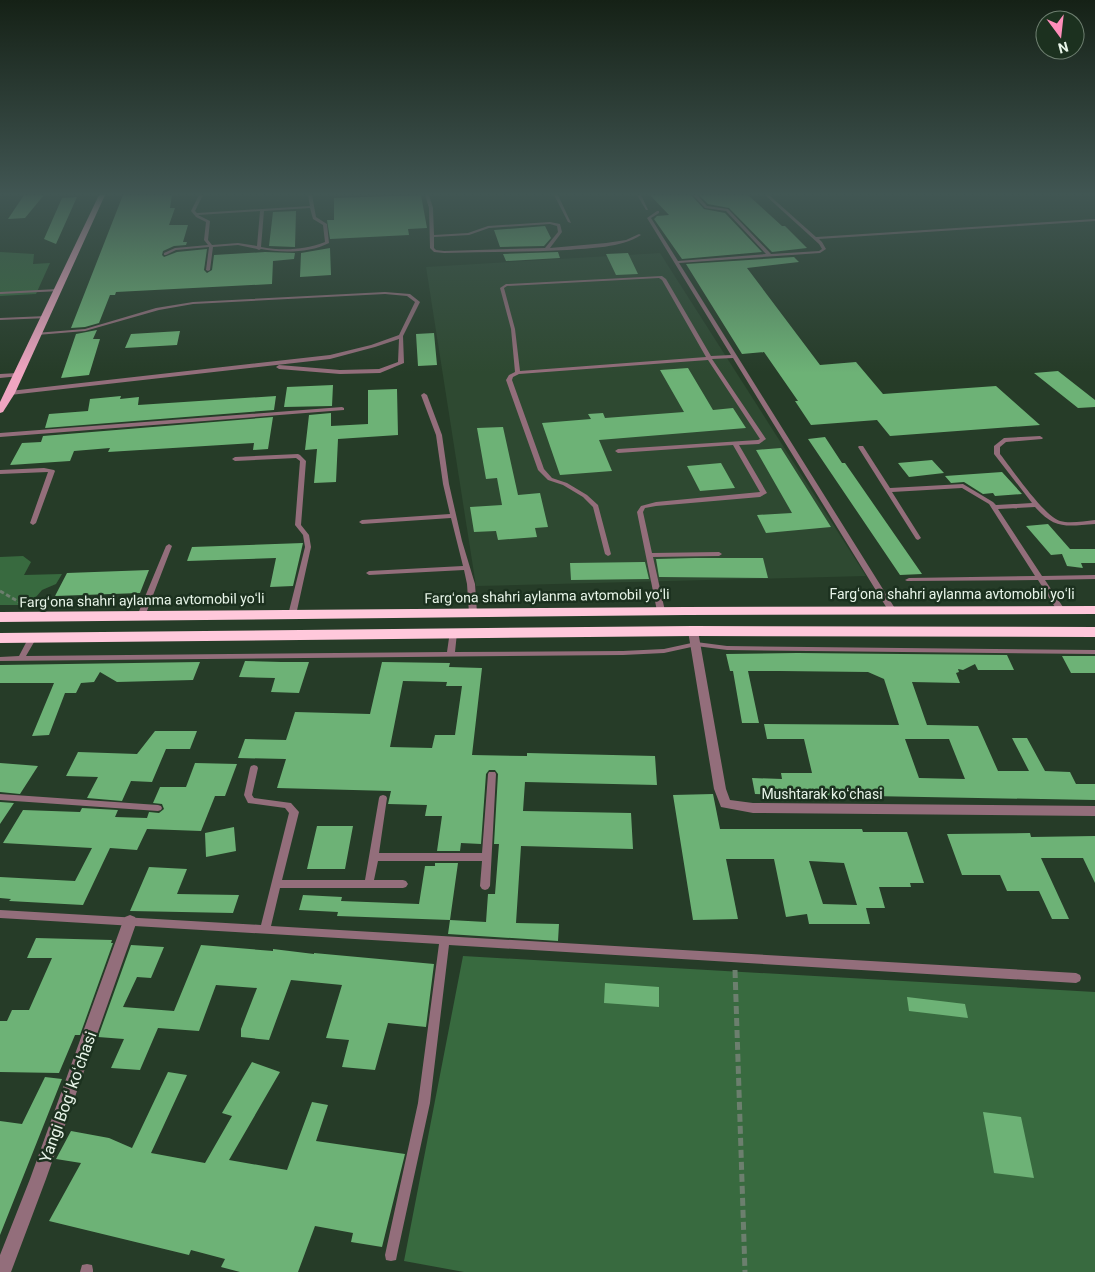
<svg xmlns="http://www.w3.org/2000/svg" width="1095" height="1272" font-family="Roboto,sans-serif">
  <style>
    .built { fill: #2e4931 }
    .green { fill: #386a3f }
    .building { fill: #6db276; fill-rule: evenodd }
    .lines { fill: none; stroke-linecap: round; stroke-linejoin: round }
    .path-far1 { stroke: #6c7f6e; stroke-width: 3; stroke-dasharray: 4.5 2.5; stroke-linecap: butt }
    .path { stroke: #6c7f6e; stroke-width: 5; stroke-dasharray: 8 4; stroke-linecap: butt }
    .lane { fill: #936e7b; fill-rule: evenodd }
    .street { fill: #936e7b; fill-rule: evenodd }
    .primary { fill: #f0a5c1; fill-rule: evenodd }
    .highway { fill: #ffc8db; fill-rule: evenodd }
    .labels { text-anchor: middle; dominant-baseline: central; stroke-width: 5; stroke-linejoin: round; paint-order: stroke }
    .street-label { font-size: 14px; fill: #e8f5e9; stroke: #1c311f }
    .near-street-label { font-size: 16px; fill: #e8f5e9; stroke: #1c311f }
  </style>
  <rect width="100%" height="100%" fill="#263c28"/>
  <path class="built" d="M660 253 866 576 476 586 426 267Z"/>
  <path class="green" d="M0 252 34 254 33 264 50 263 36 294 0 296Z
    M23 556 31 562 24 575 62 574 56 584 42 590 29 605H0V557Z
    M463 956 1095 992V1272H464L404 1261Z"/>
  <path class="building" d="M24 195H44L25 218 8 219Z
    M123 195H172L170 208H175L169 225H188L183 242H187L186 245 174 246 163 251 162 255 164 257 177 252 207 249 204 270 207 273 212 270 214 255 265 252 295 253 294 259 273 261 272 284 116 292 115 295H110L99 323 85 327 71 328Z
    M421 195 427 228 408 229 409 235 330 239 327 220H334V198Z
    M650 195H691L704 209 725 213 762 252 682 259 654 219 657 216 669 215Z
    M699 195H748L782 226H785L807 248 772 252 729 208 708 204Z
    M77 197 56 244 44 239 62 198Z
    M296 211 295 247 269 246 273 212Z
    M545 226 551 238 544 246 500 247 494 230Z
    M330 248 331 275 300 277 301 253Z
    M558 252 560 258 506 261 503 254Z
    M628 253 638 274 616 275 606 254Z
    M794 257 799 262 747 268 820 365 856 362 883 394 996 386 1040 425 890 436 877 420 811 425 795 401H798L764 352 742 354 686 264Z
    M97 330 93 339H100L89 375 61 378 76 334Z
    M180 331 177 345 125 348 131 334Z
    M434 333 437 365 418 366 416 334Z
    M688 368 713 410 733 408 746 428 599 440 612 471 560 475 542 423 591 419 588 414 603 413 605 418 684 412 660 370Z
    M1058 371 1095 400V407L1078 408 1034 373Z
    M333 385 332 406 284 407 287 387Z
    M397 389 398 435 338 439 336 482 314 483 317 449 305 450 309 415 331 413V426L368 424V390Z
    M121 396 120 399 139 397 138 405 276 396 274 410 45 428 49 414 88 411 90 399Z
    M273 417 268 449 253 450 254 443 108 452 110 448 74 451 70 461 10 465 22 443 41 442 43 436Z
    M503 427 518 495 540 493 548 527 535 528 537 537 498 540 496 531 474 532 470 507 502 505 497 478 486 479 477 428Z
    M825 437 842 463H845L922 574 900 575 808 439Z
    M781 448 831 527 766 533 757 515 792 513 756 450Z
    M932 460 944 473 909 477 898 463Z
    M721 463 735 488 700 491 687 466Z
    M1002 472 1022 494 995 496 993 493 983 494 964 482 951 483 945 476Z
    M1048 524 1070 549H1095V563H1081L1083 568 1067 566 1062 554 1051 555 1026 526Z
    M303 543 293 586 270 587 276 558 187 561 192 547Z
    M695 558H763L768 578 659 577 656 559Z
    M645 562 649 579 571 580 570 563Z
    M149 570 140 593 55 596 67 573Z
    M797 653 1007 655 1014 670H978L975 664 963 670 958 669 959 672 956 673 960 683 912 682 927 725 978 726 998 771H1029L1012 738H1027L1045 771 1070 772 1076 784H1095V800L755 794 752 778 782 779 781 773H812L804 739H767L764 724 899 725 884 679 868 672 780 671H748L759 723H742L733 671H730L726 654ZM905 739H949L965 779 919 778Z
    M1062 656H1095V673H1071Z
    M245 661 281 662H309L299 693 271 692 275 678 239 677Z
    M200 662 193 680 117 682 100 672 94 682 81 683 76 693H65L49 735 32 736 54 683H0V665Z
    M382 662 450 663 449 667 482 668 472 755 527 756V753L655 756 657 785 525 782 523 811 631 813 633 849 521 846 516 923 559 924 558 941 448 934 450 920 486 922 488 894H495L499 844H494L498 774 495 770H489L486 774 481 844 461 843 460 851H437L442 816H425L427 805 388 804 391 791 277 788 286 759 238 758 245 739 286 740 295 712 370 714ZM403 681 447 682 446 686H462L455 735H435L432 748 390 747Z
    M155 731H197L190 749H166L152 782 131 781 122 801 87 798 98 777 66 776 78 752 137 754Z
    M0 763 26 765 38 766 20 794 0 792Z
    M195 763 237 764 225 796H215L201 831 147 829 137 850 110 848 83 905 9 901 11 899 0 898V877L75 881 92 848 3 843 23 810 80 812 82 808 118 810 115 817 147 818 149 812 159 813 164 809 162 804 153 803 160 787H186Z
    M713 794 720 829H862L863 832H907L924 883H910L911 887H879L885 908H866L870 924H809L807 914 786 917 774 859H726L738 919 693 920 673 795ZM809 861 844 863 857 905 823 904Z
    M0 802 14 803 0 824Z
    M317 826H353L345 869H307Z
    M234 827 236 851 206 857 205 833Z
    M1030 833 1031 837 1095 836V883L1083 858H1041L1069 919H1052L1039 891H1007L1000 875H962L947 834Z
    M435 863H458L450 920 337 916 338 912 299 910 303 895 342 897 341 901 419 904 425 866H435Z
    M149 867 187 869 177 894 239 895 233 913 130 911Z
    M36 938 112 940 111 943H113L80 1035H75L59 1073 0 1072V1021H7L12 1010H29L52 958H27Z
    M131 945 164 947 151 978 137 977 123 1007 174 1011 201 945 273 951V949L314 954V953L434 964 426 1027 388 1023 375 1070 342 1067 349 1040 326 1038 342 985 291 980 269 1040 241 1037V1029L257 988 216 985 199 1031 158 1028 140 1070 111 1068 124 1039 98 1037Z
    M605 983 659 987V1007L604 1003Z
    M907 997 965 1004 968 1018 909 1011Z
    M252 1062 280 1072 229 1160 287 1170 312 1102 328 1105 316 1141 405 1154 382 1247 351 1242 353 1233 315 1226 298 1272H240L221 1267 225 1259 191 1250 189 1255 49 1221 81 1163 56 1159 71 1131 109 1138 132 1148 168 1072 187 1075 151 1153 205 1163 232 1116 222 1113Z
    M45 1077 62 1079 0 1235V1121L22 1124Z
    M983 1112 1021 1117 1034 1178 994 1173Z"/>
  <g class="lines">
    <path class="path-far1" d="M0 591 21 603"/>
    <path class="path" d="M735 970 745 1272"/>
    <path class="lane" d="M199 195H203L195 211 197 213 310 206 308 195H312L316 217 327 224 329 243C310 253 282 253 261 249L259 250 257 249 238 245 213 247 210 270 208 271 206 270 209 247 176 250 166 255H164V253L175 248 208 245 204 240 206 222 196 217 191 211ZM310 208 313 219 323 225 325 242C305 250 282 251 261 247L264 211ZM260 211 257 246 238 243 212 245 208 240 210 221 198 215Z
      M425 195H429L433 208 434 235 468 233 488 226 550 222 560 224 562 232 550 248 606 243 626 240 639 234 641 235C622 248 589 248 567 250 526 252 485 252 444 253L434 252 430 248 429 208ZM550 224 557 226 558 232 545 248 444 251 436 250 434 248V237L469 235 489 228Z
      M554 195H558L571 223 568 222Z
      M637 195H641L648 210H646Z
      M693 195H697L707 206 728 209 771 254 819 251 822 249 819 244 765 195H769L816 237 1095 219V221L819 239 822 242 826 249 820 253 679 263 896 610 895 612H889L888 610 733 358 712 359 766 439 759 444 739 445 767 493 760 497 656 506 645 508 643 512 652 553 719 552 722 554 719 556 653 557 665 611 664 613H661L657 611 637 512 641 506 656 502 760 492 733 445 618 453 615 451 618 449 758 440 760 439 708 360 519 374 513 377 512 380 544 469 552 478 567 483 587 495 598 505 611 554 610 555 608 556 605 554 593 507 583 497 563 485 548 480 538 470 506 380 509 375 515 372 511 329 500 288 506 284 662 276 666 279 711 356 731 355 647 218 657 211H659V213L651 218 678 261 766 254 726 211 705 208ZM659 278 662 280 706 357 520 371 515 329 504 288 507 286Z
      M58 289H60V291L0 294V292Z
      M385 292 410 294 420 302 403 336 404 363 380 373 340 374 279 369 276 367 279 365 340 370 379 369 398 362 399 339 375 347 330 359 10 395 7 393 10 391 330 355 371 345 399 335 415 302 407 296 385 294 193 304 159 310 85 331 37 335H35V333L85 329 156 308 193 302Z
      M46 316H48V318L0 320V318Z
      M18 373 21 375 20 376 0 378V374Z
      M424 393 427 395 442 435 449 484 462 541 475 584 477 613 473 615 469 613 467 584 464 570 369 575 366 573 369 571 463 566 451 518 362 524 359 522 362 520 450 514 443 484 436 435 421 395Z
      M342 407 344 408V410L0 437V433Z
      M1040 436 1043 438 1042 439 1006 442 1000 447V454C1012 469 1044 516 1060 521 1070 524 1084 521 1095 520V524C1067 526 1055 530 1035 507L998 509 1042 576 1095 575V579L1045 580 1065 610 1061 612H1058L1038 580 907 581 905 580 909 578 1035 576 989 504 962 488 892 492 921 538 918 540 916 539 858 447 859 446H863L890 488 963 484 993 502 996 505 1032 503 994 454V446L1004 438Z
      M298 454 300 455 306 461 301 525 309 535 311 547 296 615 292 617 288 615 305 547 303 535 295 525 300 461 296 458 235 461 232 459 235 457Z
      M44 468 54 470 55 471 36 523 33 525 30 523 48 472 0 474V470Z
      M169 544 172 546 145 616 144 618H138L137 616 166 546Z
      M450 631H453L457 633 455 652 623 651 664 649 696 642 727 646 1095 650V654L727 650 696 646 664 653 623 655 0 661V657L19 656 30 635H33L37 637 26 656 447 652Z
      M254 765 257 766 258 768 252 795 254 798 291 803 299 812 282 880H365L379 798 380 796 383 795 386 796 387 798 379 853H482L488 774 489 772H495L496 774 490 886 488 889 485 890 482 889 480 886 482 861H378L374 880H403L406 881 408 884 406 887 403 888H280L271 926 1076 973 1080 975 1081 978 1080 981 1076 983 449 945 430 1103 397 1255 396 1260 391 1261 386 1260 385 1255 418 1103 439 944 0 918V910L261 925 289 813 285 808 248 803 244 795 250 768 251 766Z
      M0 794 158 805 161 806 162 808 161 810 158 811 0 800Z
      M87 1264 92 1265 93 1270V1272H80L82 1265Z"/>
    <path class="street" d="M693 628 698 631 726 789 730 800 753 803 1095 806V816L753 813 721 807 714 789 688 631Z
      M130 915 135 917 137 921 46 1179 11 1272H0V1255L30 1179 123 921 125 917Z"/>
    <path class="primary" d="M99 195H105L15 393 3 412 0 413V402Z"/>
    <path class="highway" d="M1095 606V614L685 615 0 622V612L685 607Z
      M693 626 1095 627V637L693 636 0 643V633Z"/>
  </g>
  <linearGradient id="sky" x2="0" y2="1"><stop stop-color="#152116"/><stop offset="0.52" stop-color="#415653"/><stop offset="1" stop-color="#415653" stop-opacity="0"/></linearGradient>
  <rect width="1095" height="373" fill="url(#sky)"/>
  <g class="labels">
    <g class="street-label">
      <text x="952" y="594">Fargʻona shahri aylanma avtomobil yoʻli</text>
      <text transform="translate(547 596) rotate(-1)">Fargʻona shahri aylanma avtomobil yoʻli</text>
      <text transform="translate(142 600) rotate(-1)">Fargʻona shahri aylanma avtomobil yoʻli</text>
      <text x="822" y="794">Mushtarak koʻchasi</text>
    </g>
    <g class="near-street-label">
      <text transform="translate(68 1097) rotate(-70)">Yangi Bogʻ koʻchasi</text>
    </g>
  </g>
  <g transform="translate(1060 35) rotate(165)"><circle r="24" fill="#1c311f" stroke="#6e7f70"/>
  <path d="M0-4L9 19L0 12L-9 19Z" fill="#ff8eba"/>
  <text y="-8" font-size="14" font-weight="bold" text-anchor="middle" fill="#e8f5e9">N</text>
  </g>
</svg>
